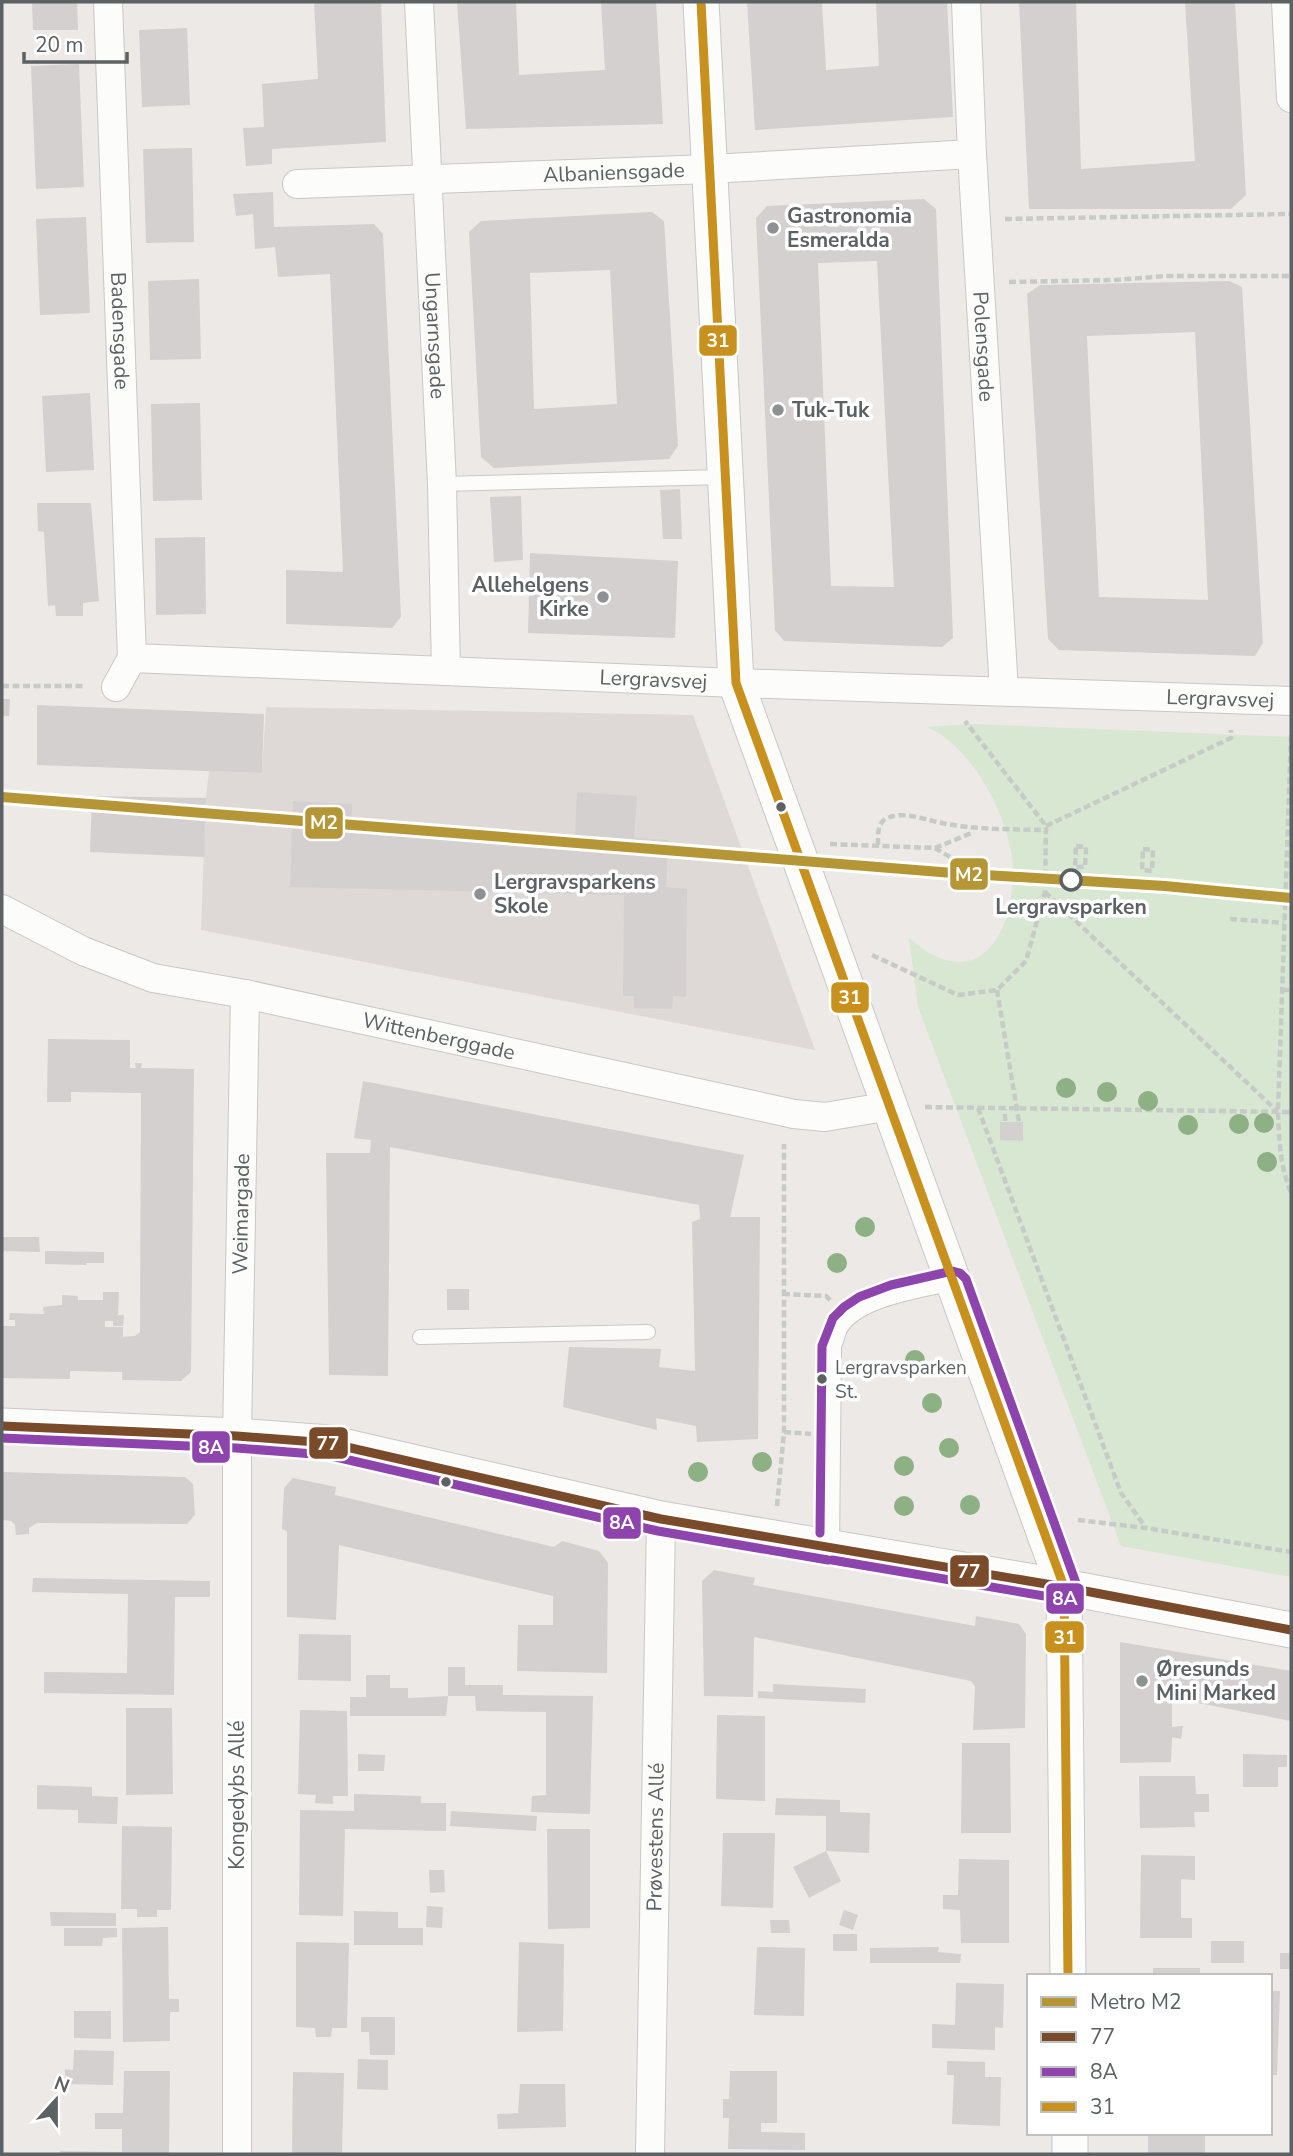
<svg xmlns="http://www.w3.org/2000/svg" width="1293" height="2156" font-family="'Nunito Sans',sans-serif">
  <style>
    .education { fill: #ded9d6 }
    .green { fill: #d8e7d1 }
    .building { fill: #d3d0cf; fill-rule: evenodd }
    .lines { fill: none; stroke-linecap: round; stroke-linejoin: round }
    .service-casing { stroke: #c8c8c8; stroke-width: 16 }
    .minor-casing { stroke: #c8c8c8; stroke-width: 30 }
    .tertiary-casing { stroke: #c8c8c8; stroke-width: 37 }
    .path { stroke: #c6cbc7; stroke-width: 4.5; stroke-dasharray: 7 3.5; stroke-linecap: butt }
    .service { stroke: #fcfcfb; stroke-width: 14 }
    .minor { stroke: #fcfcfb; stroke-width: 28 }
    .tertiary { stroke: #fcfcfb; stroke-width: 35 }
    .bus-1-casing { stroke: #fff; stroke-width: 14 }
    .bus-2-casing { stroke: #fff; stroke-width: 14 }
    .bus-3-casing { stroke: #fff; stroke-width: 14 }
    .bus-1 { stroke: #7a4b2a; stroke-width: 9 }
    .bus-2 { stroke: #8e44ad; stroke-width: 9 }
    .bus-3 { stroke: #c8911e; stroke-width: 9 }
    .metro-1-casing { stroke: #fff; stroke-width: 16 }
    .metro-1 { stroke: #b59636; stroke-width: 10 }
    .tree { fill: #8db084 }
    .poi-dot { fill: #8e9192; stroke: #fff; stroke-width: 2.5 }
    .bus-dot { fill: #5c6164; stroke: #fff; stroke-width: 2.5 }
    .stop-dot { fill: #fff; stroke: #5c6164; stroke-width: 3.5 }
    .labels { text-anchor: middle; dominant-baseline: central; stroke-width: 7; stroke-linejoin: round; paint-order: stroke }
    .bus-label { font-size: 19px; fill: #5c6164; stroke: #fff; text-anchor: start }
    .street-label { font-size: 21px; fill: #5c6164; stroke: #fff }
    .poi-label { font-size: 21px; font-weight: bold; fill: #5c6164; stroke: #fff; text-anchor: start }
    .stop-label { font-size: 21px; font-weight: bold; fill: #5c6164; stroke: #fff }
    .line-badge { stroke: #fff; stroke-width: 2.5 }
    .badge-label { font-size: 19px; text-anchor: middle; font-weight: bold; fill: #fff }
  </style>
  <rect width="100%" height="100%" fill="#ece9e6"/>
  <path class="education" d="M266 707 693 715 815 1050 201 930 206 798 209 771 262 773Z"/>
  <path class="green" d="M973 724 1291 737V1577L1121 1546 918 1007 909 938C921 948 934 958 950 961 1003 971 1017 895 1012 857 1005 811 972 747 927 727Z"/>
  <path class="building" d="M32 2H77L78 30H33Z
    M314 2H381L386 142 272 149V164L246 166 243 128 264 127 262 84 318 79Z
    M457 2H516L519 75 605 70 601 2H656L663 124 466 129Z
    M747 2H822L826 70 879 66 876 2H947L953 117 755 130Z
    M1019 2H1076L1081 169 1195 161 1185 2H1235L1246 195 1231 209H1029Z
    M187 28 190 105 142 107 139 30Z
    M79 64 84 187 36 189 31 66Z
    M192 148 194 242 146 243 143 149Z
    M273 192 274 227 374 224 383 234 401 617 392 628 286 624V570L343 572 330 274 278 277 275 247 255 249 253 214 236 216 233 194Z
    M924 199 936 209 953 638 942 647 784 641 775 630 756 218 767 206ZM877 261 894 587 831 586 818 263Z
    M652 212 664 221 678 446 669 459 494 468 481 457 469 232 481 221ZM610 270 617 404 534 409 530 273Z
    M86 217 90 313 40 315 36 219Z
    M199 279 201 359 150 360 148 281Z
    M1229 281 1242 287 1263 643 1255 656 1059 650 1048 639 1027 294 1040 285ZM1195 332 1208 600 1099 597 1087 336Z
    M90 393 94 470 46 472 42 396Z
    M200 403 202 500 153 501 151 404Z
    M680 489 682 539H663L660 490Z
    M521 496 523 560 494 562 490 497Z
    M37 503H91L99 601 83 603V616H56L55 605 48 606 44 532 38 531Z
    M205 537 206 614 156 615 155 538Z
    M530 553 678 561 675 638 528 633Z
    M2 699H10L9 716H2Z
    M37 705 264 714 262 773 37 765Z
    M577 792 637 796 634 838 668 840 666 887 687 889 686 997 673 996 672 1009 634 1008V996H623L624 895 290 887 293 801 352 804V831L575 837Z
    M92 796 206 798 204 857 90 852Z
    M48 1039 130 1040V1068H136L135 1063H142L141 1068 194 1069 191 1372 181 1381 122 1380V1372L70 1371V1379L2 1378V1326H15V1320H9L10 1313 44 1314 43 1307 62 1305V1295L78 1296V1300H103V1292H119L118 1315H124L123 1326H113V1321H105V1327H123V1337L135 1336 140 1332 141 1093 71 1092V1102H47Z
    M363 1081 744 1155 730 1217H760L758 1439 697 1442 696 1426 656 1418 657 1430 563 1407 569 1347 661 1349 659 1367 695 1371 692 1222 700 1219 699 1205 390 1147 388 1376 329 1375 326 1153H370L371 1140 354 1138Z
    M1000 1122H1023V1141L1000 1140Z
    M2 1237H39L40 1252 2 1251Z
    M45 1251 104 1252V1263H86V1265L45 1264Z
    M447 1289H469V1310H447Z
    M2 1472 185 1477 193 1484 195 1515 187 1524 37 1523 29 1528V1534L16 1535 15 1525 11 1521 2 1520Z
    M293 1478 336 1487 335 1495 554 1547 562 1541 599 1551 608 1563 607 1673 517 1671 518 1625H553V1596L339 1545 336 1620 287 1617V1531L282 1529 284 1488Z
    M714 1570 755 1578 753 1585 975 1626 976 1616 1019 1624 1026 1634 1025 1728 973 1730 975 1686 971 1681 754 1637 753 1697 704 1696 702 1581Z
    M33 1578 210 1581V1597H175L174 1695 44 1693V1672L127 1673 128 1594 32 1592Z
    M299 1634 351 1635V1681L298 1680Z
    M1120 1642 1291 1671V1721L1172 1698V1727L1183 1726 1181 1739 1172 1737 1171 1762 1120 1763Z
    M448 1667H465V1685H503V1695L593 1696 590 1814 531 1812 532 1796 546 1795V1712L476 1711 475 1696H448Z
    M366 1675H390V1688H408V1698L448 1696 446 1716H350V1697H366Z
    M773 1684 866 1689 865 1703 758 1698V1691L773 1692Z
    M126 1708H172L173 1794 126 1795Z
    M300 1710 347 1711 348 1796H333V1804L315 1803 316 1795 298 1794Z
    M717 1715 765 1716V1801L716 1799Z
    M962 1743H1010L1011 1833H961Z
    M358 1754 385 1755 384 1771H358Z
    M1243 1754 1287 1755V1767H1278V1787H1243Z
    M1139 1776H1195L1196 1794H1209V1812H1194L1195 1827 1140 1828Z
    M37 1785 92 1787V1796L118 1797 117 1824 78 1823V1810L37 1809Z
    M354 1794 421 1796V1803H446V1831L345 1829 343 1916 299 1915 300 1810 354 1811Z
    M776 1798 840 1800V1812L870 1813 869 1853 826 1851 841 1881 809 1898 793 1867 826 1851V1816L775 1815Z
    M451 1811 537 1816 536 1831 450 1826Z
    M122 1826 172 1827 171 1910H157V1917H137V1909H121Z
    M547 1829H590V1928L548 1929Z
    M723 1833H775L773 1908 721 1906Z
    M1141 1855 1195 1856V1880L1181 1879V1918H1192V1938H1140Z
    M959 1859 1009 1860V1943H961L960 1910 943 1909V1895H958Z
    M429 1870H444L445 1892 430 1893Z
    M427 1906 443 1907 442 1928 426 1927Z
    M844 1910 858 1915 853 1930 839 1925Z
    M354 1911 398 1912V1928H423V1945H354Z
    M50 1912 116 1913V1926H51Z
    M770 1920H789L790 1933H771Z
    M168 1927 169 1999H179V2012H170V2041L123 2042 122 1928Z
    M64 1928H117V1937L103 1938 102 1946H64Z
    M833 1934H857V1951H833Z
    M1211 1941H1244V1963H1211Z
    M296 1942 349 1943 347 2028H332L331 2037H316L315 2028 296 2027Z
    M519 1942 564 1944 563 2031 517 2032Z
    M757 1947 805 1948 804 2016 754 2015Z
    M939 1947 938 1952 961 1954 960 1963H870V1948Z
    M1280 1953H1291V1969H1280Z
    M1153 1968H1200V1976H1153Z
    M956 1983 1004 1984 1003 2028 995 2027V2050L932 2048V2024L955 2025Z
    M1270 1991H1280L1277 2075H1270Z
    M74 2011H111V2039L74 2038Z
    M361 2017H395V2055H370L369 2032H361Z
    M74 2050 114 2051 113 2085 65 2084V2069L73 2070Z
    M358 2059 388 2060V2090L357 2089Z
    M947 2061 985 2062V2077H1001L1000 2126 952 2124 954 2075H947Z
    M124 2071H170L169 2154H60V2151L122 2152V2129H95V2113H123Z
    M730 2071H777V2123H761V2132L805 2133V2150L728 2149 729 2118H723V2099H729Z
    M293 2072 344 2073 342 2154H292Z
    M520 2084H565L566 2127 498 2129 497 2114 518 2113Z
    M1148 2133H1205V2154H1148Z"/>
  <g class="lines">
    <g class="service-casing">
      <path id="service" d="M442 484 724 477
        M420 1337 648 1332
        M832 1548 834 1346C837 1340 838 1331 842 1326 862 1298 921 1291 953 1283"/>
    </g>
    <g class="minor-casing">
      <g id="minor">
        <path id="s1" d="M108 2 132 658"/>
        <path id="s2" d="M419 2 442 484 446 671"/>
        <path id="s3" d="M966 2 972 154 1004 691"/>
        <path d="M1286 2 1291 98"/>
        <path id="s4" d="M297 184 710 169 972 154"/>
        <path id="s5" d="M116 687 132 658 736 683 1291 701"/>
        <path id="s6" d="M2 909 83 951 153 978 245 994 794 1114 825 1117 890 1106"/>
        <path id="s7" d="M237 2154V1436L245 994"/>
        <path id="s8" d="M650 2154 661 1519"/>
      </g>
    </g>
    <g class="tertiary-casing">
      <path id="tertiary" d="M701 2 736 683 1064 1587 1068 1976
        M2 1426 237 1436 329 1443 661 1519 1064 1587 1291 1630
        M1070 2133V2154"/>
    </g>
    <path class="path" d="M1005 219 1291 214
      M1009 282 1115 280 1167 276H1291
      M2 686H85
      M1291 735 1278 1111C1279 1140 1280 1166 1291 1193
      M1046 826 1231 738V730
      M830 844 935 848 974 832
      M878 845C878 836 877 826 884 820 899 809 926 820 942 823 975 830 1012 829 1045 830
      M1076 846 1086 847 1085 867H1075Z
      M935 848 972 870
      M1143 849 1153 850 1152 871 1142 870Z
      M1045 892 1277 1111
      M1230 919 1284 923
      M872 955 958 995 997 990 1026 961 1045 892 1046 826 965 721
      M997 990 1019 1122
      M1282 990H1291
      M925 1107 1291 1112
      M978 1108 1121 1493 1146 1528
      M1005 1121V1109
      M783 1294 826 1296 832 1302
      M784 1432 811 1434
      M777 1506 784 1432V1144
      M1078 1520 1146 1528 1291 1552"/>
    <use href="#service" class="service"/>
    <use href="#minor" class="minor"/>
    <use href="#tertiary" class="tertiary"/>
    <g class="bus-1-casing">
      <path id="bus-1" d="M2 1426 237 1436 329 1443 661 1519 1064 1587 1291 1630"/>
    </g>
    <g class="bus-2-casing">
      <path id="bus-2" d="M2 1438 236 1448 327 1455 658 1531 828 1560
        M820 1533 822 1346 833 1318 844 1307 859 1297 891 1285 952 1271 960 1273 966 1279 1076 1583 1075 1592 1069 1598 1062 1599 832 1560"/>
    </g>
    <g class="bus-3-casing">
      <path id="bus-3" d="M701 2 736 683 1064 1587 1068 1976"/>
    </g>
    <use href="#bus-1" class="bus-1"/>
    <use href="#bus-2" class="bus-2"/>
    <use href="#bus-3" class="bus-3"/>
    <g class="metro-1-casing">
      <path id="metro-1" d="M2 797 953 873 1165 886 1291 898"/>
    </g>
    <use href="#metro-1" class="metro-1"/>
  </g>
  <g class="tree">
    <circle cx="1066" cy="1088" r="10"/>
    <circle cx="1107" cy="1092" r="10"/>
    <circle cx="1148" cy="1101" r="10"/>
    <circle cx="1264" cy="1123" r="10"/>
    <circle cx="1239" cy="1124" r="10"/>
    <circle cx="1188" cy="1125" r="10"/>
    <circle cx="1267" cy="1162" r="10"/>
    <circle cx="865" cy="1227" r="10"/>
    <circle cx="837" cy="1263" r="10"/>
    <circle cx="915" cy="1360" r="10"/>
    <circle cx="932" cy="1403" r="10"/>
    <circle cx="949" cy="1448" r="10"/>
    <circle cx="762" cy="1462" r="10"/>
    <circle cx="904" cy="1466" r="10"/>
    <circle cx="698" cy="1472" r="10"/>
    <circle cx="970" cy="1505" r="10"/>
    <circle cx="904" cy="1506" r="10"/>
  </g>
  <g class="poi-dot">
    <circle cx="773" cy="228" r="7"/>
    <circle cx="778" cy="410" r="7"/>
    <circle cx="603" cy="597" r="7"/>
    <circle cx="480" cy="894" r="7"/>
    <circle cx="1142" cy="1681" r="7"/>
  </g>
  <g class="bus-dot">
    <circle cx="781" cy="807" r="6"/>
    <circle cx="822" cy="1379" r="6"/>
    <circle cx="446" cy="1482" r="6"/>
  </g>
  <circle class="stop-dot" cx="1071" cy="880" r="10"/>
  <g class="labels">
    <g class="bus-label">
      <text x="835" y="1368">Lergravsparken<tspan x="835" dy="24">St.</tspan></text>
    </g>
    <g class="street-label">
      <text stroke="none"><textPath href="#s4" startOffset="317">Albaniensgade</textPath></text>
      <text stroke="none"><textPath href="#s1" startOffset="329">Badensgade</textPath></text>
      <text stroke="none"><textPath href="#s2" startOffset="334">Ungarnsgade</textPath></text>
      <text stroke="none"><textPath href="#s3" startOffset="345">Polensgade</textPath></text>
      <text stroke="none"><textPath href="#s5" startOffset="555">Lergravsvej</textPath></text>
      <text stroke="none"><textPath href="#s5" startOffset="1122">Lergravsvej</textPath></text>
      <text stroke="none"><textPath href="#s6" startOffset="458">Wittenberggade</textPath></text>
      <text stroke="none"><textPath href="#s7" startOffset="940">Weimargade</textPath></text>
      <text transform="translate(237 1795) rotate(-90)">Kongedybs Allé</text>
      <text stroke="none"><textPath href="#s8" startOffset="317">Prøvestens Allé</textPath></text>
    </g>
    <g class="poi-label">
      <text x="787" y="216">Gastronomia<tspan x="787" dy="24">Esmeralda</tspan></text>
      <text x="792" y="410">Tuk-Tuk</text>
      <text x="589" y="585" text-anchor="end">Allehelgens<tspan x="589" dy="24">Kirke</tspan></text>
      <text x="494" y="882">Lergravsparkens<tspan x="494" dy="24">Skole</tspan></text>
      <text x="1156" y="1669">Øresunds<tspan x="1156" dy="24">Mini Marked</tspan></text>
    </g>
    <g class="stop-label">
      <text x="1071" y="907">Lergravsparken</text>
    </g>
  </g>
  <g class="line-badge">
    <rect x="698" y="324" width="40" height="33" rx="7" fill="#c8911e"/>
    <rect x="304" y="806" width="40" height="34" rx="7" fill="#b59636"/>
    <rect x="949" y="857" width="40" height="34" rx="7" fill="#b59636"/>
    <rect x="830" y="981" width="40" height="33" rx="7" fill="#c8911e"/>
    <rect x="308" y="1426" width="41" height="34" rx="7" fill="#7a4b2a"/>
    <rect x="191" y="1430" width="40" height="34" rx="7" fill="#8e44ad"/>
    <rect x="602" y="1506" width="40" height="34" rx="7" fill="#8e44ad"/>
    <rect x="949" y="1554" width="41" height="34" rx="7" fill="#7a4b2a"/>
    <rect x="1045" y="1582" width="40" height="33" rx="7" fill="#8e44ad"/>
    <rect x="1044" y="1620" width="41" height="34" rx="7" fill="#c8911e"/>
  </g>
  <g class="badge-label">
    <text x="718" y="347">31</text>
    <text x="324" y="829">M2</text>
    <text x="969" y="881">M2</text>
    <text x="850" y="1004">31</text>
    <text x="328" y="1450">77</text>
    <text x="211" y="1454">8A</text>
    <text x="622" y="1529">8A</text>
    <text x="969" y="1578">77</text>
    <text x="1065" y="1605">8A</text>
    <text x="1065" y="1644">31</text>
  </g>
  <rect width="1293" height="2156" fill="none" stroke="#5c6164" stroke-width="7"/>
  <rect x="1027" y="1974" width="245" height="161" fill="#ffffff" stroke="#bec0c1" stroke-width="2"/>
  <rect x="1041" y="1997" width="35" height="10" fill="#b59636" stroke="#bec0c1" stroke-width="2"/>
  <text x="1090" y="2009" font-size="21" fill="#5c6164">Metro M2</text>
  <rect x="1041" y="2032" width="35" height="10" fill="#7a4b2a" stroke="#bec0c1" stroke-width="2"/>
  <text x="1090" y="2044" font-size="21" fill="#5c6164">77</text>
  <rect x="1041" y="2067" width="35" height="10" fill="#8e44ad" stroke="#bec0c1" stroke-width="2"/>
  <text x="1090" y="2079" font-size="21" fill="#5c6164">8A</text>
  <rect x="1041" y="2102" width="35" height="10" fill="#c8911e" stroke="#bec0c1" stroke-width="2"/>
  <text x="1090" y="2114" font-size="21" fill="#5c6164">31</text>
  <g transform="translate(56 2100) rotate(21)" stroke="#ffffff" stroke-width="5" paint-order="stroke">
  <path d="M0-5L12 26L0 18L-12 26Z" fill="#5c6164"/>
  <text y="-10" font-size="19" font-weight="bold" text-anchor="middle" fill="#5c6164">N</text>
  </g>
  <path d="M24 52v10h103v-10" fill="none" stroke="#5c6164" stroke-width="3.5"/>
  <text x="35" y="52" font-size="21" fill="#5c6164" stroke="#ffffff" stroke-width="5" paint-order="stroke">20 m</text>
</svg>
